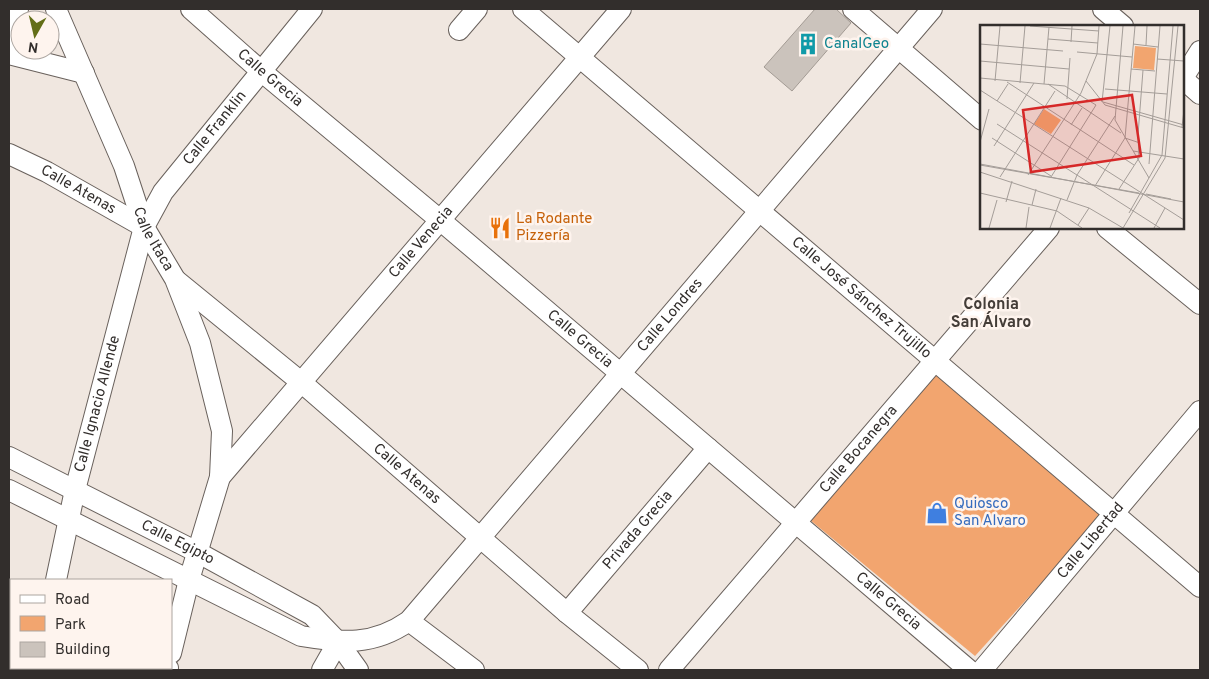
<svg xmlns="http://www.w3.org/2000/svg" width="1209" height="679" font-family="Overpass,sans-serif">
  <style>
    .park { fill: #f2a56f }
    .building { fill: #cbc3bc; stroke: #a39b94 }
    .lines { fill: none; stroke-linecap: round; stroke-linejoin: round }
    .minor-casing { stroke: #69615c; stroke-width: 22 }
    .minor { stroke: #fff; stroke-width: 20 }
    .labels { text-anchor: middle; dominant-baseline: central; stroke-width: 5; stroke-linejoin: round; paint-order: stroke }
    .culture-label { font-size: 15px; fill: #0d838f; stroke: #fef4ee; text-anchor: start }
    .street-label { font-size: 15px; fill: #322e2c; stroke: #fef4ee }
    .food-label { font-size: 15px; fill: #c56008; stroke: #fef4ee; text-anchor: start }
    .shop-label { font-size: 15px; fill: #366cbe; stroke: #fef4ee; text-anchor: start }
    .neighbourhood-label { font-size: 16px; font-weight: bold; fill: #443d38; stroke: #fef4ee }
    .inset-road { fill: none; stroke: #a49d98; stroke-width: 1 }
    .view { fill: #d62828; fill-opacity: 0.15; stroke: #d62828; stroke-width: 2.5 }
    .inset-edge { fill: none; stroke: #322e2c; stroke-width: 2.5 }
  </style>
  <rect width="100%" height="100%" fill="#f0e7e0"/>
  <path class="park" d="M938 373 1105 513 975 656 810 520Z"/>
  <path class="building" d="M815 9H836L851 23 792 91 764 67Z"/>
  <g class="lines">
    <g class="minor-casing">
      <g id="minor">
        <path id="s1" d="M56 9 124 166 144 227 175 279 200 343 222 431 220 477 189 580 171 653"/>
        <path id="s2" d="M191 9 261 71 440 220 969 670"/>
        <path id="s3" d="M523 9 1200 587"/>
        <path d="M853 9 982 120"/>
        <path d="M1103 9 1123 26"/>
        <path d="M459 30 477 9"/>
        <path d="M9 49 18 9"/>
        <path d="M9 54 84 73"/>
        <path d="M1183 78 1200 51"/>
        <path d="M1183 79 1200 94"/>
        <path id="s4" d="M9 154 47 172 144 227"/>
        <path d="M1107 228 1200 304"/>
        <path id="s5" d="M177 281 301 382 567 613 638 670"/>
        <path id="s6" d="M9 457 197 552 312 615 338 642 358 670"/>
        <path id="s7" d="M220 477 621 9"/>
        <path id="s8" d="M9 490 301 636C343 643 373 646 409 621L932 9"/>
        <path id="s9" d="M56 580 75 490 144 227 163 192 312 9"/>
        <path id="s10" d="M567 613 708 448"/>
        <path d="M409 621 474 670"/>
        <path d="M38 670V668"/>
        <path d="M167 670 168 668"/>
        <path d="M322 670 338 642"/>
        <path id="s11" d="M669 670 1049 228"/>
        <path id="s12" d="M982 670 1200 411"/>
      </g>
    </g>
    <use href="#minor" class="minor"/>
  </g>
  <defs>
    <g id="building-bare" transform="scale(1.725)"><path d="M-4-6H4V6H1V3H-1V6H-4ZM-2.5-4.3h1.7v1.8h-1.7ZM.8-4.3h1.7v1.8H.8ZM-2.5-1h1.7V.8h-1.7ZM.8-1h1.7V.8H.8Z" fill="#0f9aa8" stroke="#fef4ee" stroke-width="2.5" paint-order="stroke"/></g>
    <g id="restaurant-bare" transform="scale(1.725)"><path d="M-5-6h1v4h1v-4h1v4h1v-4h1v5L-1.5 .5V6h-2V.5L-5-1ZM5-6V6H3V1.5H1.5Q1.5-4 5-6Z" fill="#e8710a" stroke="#fef4ee" stroke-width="2.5" paint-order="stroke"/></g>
    <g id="shop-bare" transform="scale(1.725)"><path d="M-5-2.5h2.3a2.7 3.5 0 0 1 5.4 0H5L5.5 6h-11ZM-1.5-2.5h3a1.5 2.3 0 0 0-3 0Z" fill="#3f7fe0" stroke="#fef4ee" stroke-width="2.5" paint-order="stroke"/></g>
  </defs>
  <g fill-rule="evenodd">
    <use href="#building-bare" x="808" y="44"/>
    <use href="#restaurant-bare" x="500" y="228"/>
    <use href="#shop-bare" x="937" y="513"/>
  </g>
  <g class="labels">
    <g class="culture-label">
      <text x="824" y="44">CanalGeo</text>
    </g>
    <g class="street-label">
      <text stroke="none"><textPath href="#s2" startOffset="105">Calle Grecia</textPath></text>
      <text stroke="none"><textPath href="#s9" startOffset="486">Calle Franklin</textPath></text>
      <text stroke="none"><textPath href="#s4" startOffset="78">Calle Atenas</textPath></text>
      <text stroke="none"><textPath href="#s1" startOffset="250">Calle Itaca</textPath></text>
      <text stroke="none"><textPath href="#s7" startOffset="309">Calle Venecia</textPath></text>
      <text stroke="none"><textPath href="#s3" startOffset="445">Calle José Sánchez Trujillo</textPath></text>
      <text stroke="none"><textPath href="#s8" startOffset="841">Calle Londres</textPath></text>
      <text stroke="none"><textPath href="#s2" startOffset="510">Calle Grecia</textPath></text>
      <text stroke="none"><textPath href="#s9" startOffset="181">Calle Ignacio Allende</textPath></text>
      <text stroke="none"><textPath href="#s11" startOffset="291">Calle Bocanegra</textPath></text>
      <text stroke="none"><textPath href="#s5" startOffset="300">Calle Atenas</textPath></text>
      <text stroke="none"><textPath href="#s10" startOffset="109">Privada Grecia</textPath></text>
      <text stroke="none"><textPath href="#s12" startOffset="169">Calle Libertad</textPath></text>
      <text stroke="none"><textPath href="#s6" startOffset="189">Calle Egipto</textPath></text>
      <text stroke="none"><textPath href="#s2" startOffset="915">Calle Grecia</textPath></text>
    </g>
    <g class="food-label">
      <text x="516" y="219">La Rodante<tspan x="516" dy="17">Pizzería</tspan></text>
    </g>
    <g class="shop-label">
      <text x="954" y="504">Quiosco<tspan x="954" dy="17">San Alvaro</tspan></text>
    </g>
    <g class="neighbourhood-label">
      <text x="991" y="305">Colonia<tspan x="991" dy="18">San Álvaro</tspan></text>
    </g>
  </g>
  <g transform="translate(980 25)">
    <rect width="204" height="204" fill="#f0e7e0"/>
    <path d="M155 21 176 23 174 45 153 43ZM64 84 81 95 71 109 54 99Z" fill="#f2a56f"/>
    <path class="inset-road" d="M50 1 119 6M143 1 135 95 169 153M68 14 118 18M91 17 92 1M0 19 83 26M153 19 178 22M166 20 167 1M97 27 152 32M177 34 204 36M0 36 89 44M151 44 175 46M0 53 85 61 116 80M15 56 20 1M106 56 125 80 204 103M27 57 154 140M40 58 45 1M64 59 69 2M68 59 141 108M125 64 187 69M0 65 204 195M87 74 90 33M17 76 28 59M122 77 130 1M123 77 204 100M17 99 180 203M91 100 102 83M202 102 204 85M12 113 71 151M145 113 160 118M0 117 9 84M14 121 54 58M153 126 204 134M0 139 204 177M169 139 180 1M0 140 159 168M0 147 109 183 143 203M48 150 101 68 117 29 119 1M20 152 75 66M71 152 116 80M115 161 145 113 155 1M139 164 159 133 158 110 163 45M0 168 77 186 102 203M166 169 191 174M87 175 97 150 135 91M26 177 32 156M52 180 56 164M149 188 182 130 193 1M98 200 109 183M9 203 17 175M46 203 49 182M70 203 81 173M143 203 185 133 198 1M174 203 185 183"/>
    <path class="view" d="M152 70 161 131 51 147 43 85Z"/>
    <rect width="204" height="204" class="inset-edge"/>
  </g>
  <rect width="1209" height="679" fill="none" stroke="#322e2c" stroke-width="20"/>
  <rect x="10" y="579" width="162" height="90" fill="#fef4ee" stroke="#aca5a0"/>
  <rect x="20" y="595" width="25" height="8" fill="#ffffff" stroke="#aca5a0"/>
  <text x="55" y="604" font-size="15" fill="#322e2c">Road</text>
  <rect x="20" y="616" width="25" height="15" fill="#f2a56f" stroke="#aca5a0"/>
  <text x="55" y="629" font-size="15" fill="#322e2c">Park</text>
  <rect x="20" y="642" width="25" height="15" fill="#cbc3bc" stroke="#aca5a0"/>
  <text x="55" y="654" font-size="15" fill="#322e2c">Building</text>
  <g transform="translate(35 35) rotate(188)"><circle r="24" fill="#fef4ee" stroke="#aca5a0"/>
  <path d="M0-4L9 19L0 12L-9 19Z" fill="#636e17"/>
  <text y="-8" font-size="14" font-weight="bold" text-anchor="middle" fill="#322e2c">N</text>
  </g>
</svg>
